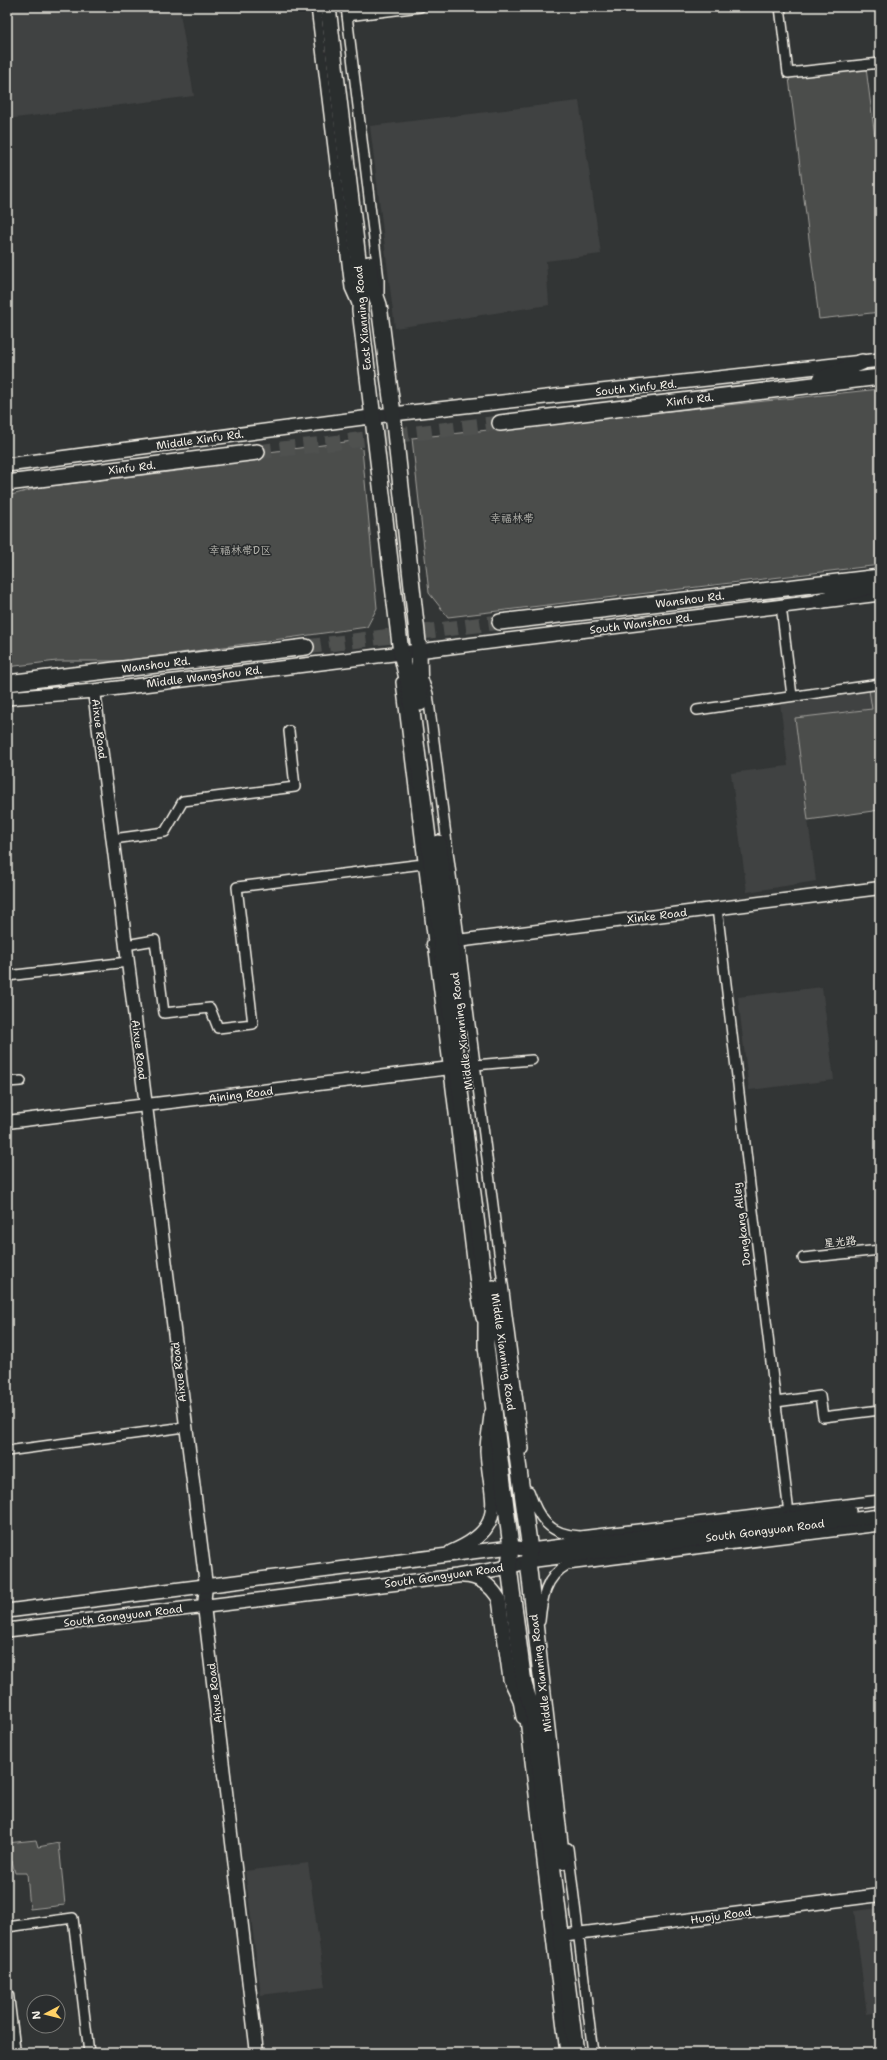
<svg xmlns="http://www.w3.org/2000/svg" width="887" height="2060" font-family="'Shantell Sans','LXGW WenKai TC',sans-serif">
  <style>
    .built { fill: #404242 }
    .green { fill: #4b4d4c; stroke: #a09f9a }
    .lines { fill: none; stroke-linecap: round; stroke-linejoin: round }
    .primary-tunnel { stroke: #4f5150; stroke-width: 15; stroke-dasharray: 15 8; stroke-linecap: butt }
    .minor-casing { stroke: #f4f1e8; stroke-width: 12 }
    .tertiary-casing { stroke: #f4f1e8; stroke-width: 15 }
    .secondary-casing { stroke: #f4f1e8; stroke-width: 16 }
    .primary-casing { stroke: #f4f1e8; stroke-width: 18 }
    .minor { stroke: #2a2d2e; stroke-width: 9 }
    .tertiary { stroke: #2a2d2e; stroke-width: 12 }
    .secondary { stroke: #2a2d2e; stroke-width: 13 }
    .primary { stroke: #2a2d2e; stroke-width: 15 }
    .labels { text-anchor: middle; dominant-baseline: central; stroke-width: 3; stroke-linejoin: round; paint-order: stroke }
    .street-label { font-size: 11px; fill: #f4f1e8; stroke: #2a2d2e }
    .park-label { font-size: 11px; fill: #b9b8b1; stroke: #2a2d2e }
  </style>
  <rect width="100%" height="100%" fill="#323535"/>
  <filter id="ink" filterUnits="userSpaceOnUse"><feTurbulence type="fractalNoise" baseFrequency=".025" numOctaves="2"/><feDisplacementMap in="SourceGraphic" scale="8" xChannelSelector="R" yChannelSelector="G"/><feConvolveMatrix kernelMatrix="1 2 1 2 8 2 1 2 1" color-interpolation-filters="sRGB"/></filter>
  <g filter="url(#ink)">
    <path class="built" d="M7 7H179L194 96 7 119Z
      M579 101 601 254 546 261 549 305 395 328 370 126Z
      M880 689V810L808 820 816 881 747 892 731 773 788 766 780 703Z
      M822 987 834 1080 749 1090 738 997Z
      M308 1863 325 1987 261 1995 245 1871Z
      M880 1908V2012L867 2014 854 1911Z"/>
    <path class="green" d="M866 68 880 176V312L819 319 789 78Z
      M880 389V565L448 617 429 593 412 438Z
      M353 441 362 449 377 608 367 627 123 661H57L7 667V496L42 487 194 469 200 461Z
      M880 689V810L808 820 795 718 872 709 869 690Z
      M36 1840 38 1847 59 1843 65 1905 30 1909 27 1873H15L12 1861 7 1860V1843Z"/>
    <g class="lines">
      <path class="primary-tunnel" d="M257 452 500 423
        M306 647 500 622"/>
      <g class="minor-casing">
        <path id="minor" d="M316 7 350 288 358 306
          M346 7 379 280V294
          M780 7 788 73 880 63
          M347 16 420 7
          M781 606 792 696
          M423 679 428 694 524 1449
          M401 682 476 1292 481 1318
          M697 710 880 684
          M113 839 165 832 183 801 295 787 289 731
          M717 908 790 1522
          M126 945 155 940 164 1013 210 1008 218 1028 253 1024 237 887 423 864
          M7 976 128 962
          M475 1065 532 1060
          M7 1082 21 1081
          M803 1258 880 1250
          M776 1402 820 1396 823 1417 880 1410
          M7 1451 185 1427
          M529 1491C538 1518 549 1535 580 1536L880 1500
          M540 1621C542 1599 545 1577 567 1565L880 1526
          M524 1711 565 2053
          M568 1848 593 2053
          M7 1927 73 1918 89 2053"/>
      </g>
      <g class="tertiary-casing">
        <path id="tertiary" d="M94 691 206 1585 204 1606 257 2053
          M433 944 880 888
          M7 1122 475 1065
          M561 1936 880 1895
          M7 1995 14 2053"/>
      </g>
      <g class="secondary-casing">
        <path id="secondary" d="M7 465 393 414 880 360
          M7 698 94 691 880 594
          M451 1552C510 1527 490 1501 487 1451 487 1439 490 1427 491 1414
          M463 1576C479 1576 491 1586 499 1599L510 1679 520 1700 523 1717
          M7 1611 511 1547 530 1550 849 1511
          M7 1630 457 1576 509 1567 528 1561 880 1516"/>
      </g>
      <g class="primary-casing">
        <path id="primary" d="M328 7 361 284 360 310 401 653 409 687 486 1297V1346L511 1547 509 1567 524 1684 533 1713 576 2053
          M369 264 371 282 379 305 393 414 419 651 420 703
          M821 379 862 362
          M500 423 880 377
          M7 483 257 452
          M819 601 878 584
          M500 622 880 577
          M7 683 306 647
          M439 843 461 1024
          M494 1288 530 1550 528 1561 562 1861"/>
      </g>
      <use href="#minor" class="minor"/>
      <use href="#tertiary" class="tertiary"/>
      <use href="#secondary" class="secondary"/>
      <use href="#primary" class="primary"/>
    </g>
  </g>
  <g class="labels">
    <g class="street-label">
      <text transform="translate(363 318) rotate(-95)">East Xianning Road</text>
      <text transform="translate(636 388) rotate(-6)">South Xinfu Rd.</text>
      <text transform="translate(690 400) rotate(-7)">Xinfu Rd.</text>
      <text transform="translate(200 440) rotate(-8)">Middle Xinfu Rd.</text>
      <text transform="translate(132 468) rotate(-7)">Xinfu Rd.</text>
      <text transform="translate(690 600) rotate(-7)">Wanshou Rd.</text>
      <text transform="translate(641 624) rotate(-7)">South Wanshou Rd.</text>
      <text transform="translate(156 665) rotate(-7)">Wanshou Rd.</text>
      <text transform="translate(204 677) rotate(-7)">Middle Wangshou Rd.</text>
      <text transform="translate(99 729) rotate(83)">Aixue Road</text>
      <text transform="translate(657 916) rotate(-7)">Xinke Road</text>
      <text transform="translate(462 1031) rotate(-97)">Middle Xianning Road</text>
      <text transform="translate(139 1050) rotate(83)">Aixue Road</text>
      <text transform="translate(241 1095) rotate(-7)">Aining Road</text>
      <text transform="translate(742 1224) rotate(-97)">Dongkang Alley</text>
      <text transform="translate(840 1242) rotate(-6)">星光路</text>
      <text transform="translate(503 1352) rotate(82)">Middle Xianning Road</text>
      <text transform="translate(179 1372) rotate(-97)">Aixue Road</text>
      <text transform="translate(765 1531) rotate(-7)">South Gongyuan Road</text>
      <text transform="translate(444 1576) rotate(-8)">South Gongyuan Road</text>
      <text transform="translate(123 1616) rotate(-7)">South Gongyuan Road</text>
      <text transform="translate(541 1673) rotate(-97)">Middle Xianning Road</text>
      <text transform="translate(215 1693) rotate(-97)">Aixue Road</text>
      <text transform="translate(721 1916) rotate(-8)">Huoju Road</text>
    </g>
    <g class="park-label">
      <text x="512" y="518">幸福林带</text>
      <text x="240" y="550">幸福林带D区</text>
    </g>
  </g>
  <rect width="887" height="2060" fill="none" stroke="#2a2d2e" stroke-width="24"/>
  <rect x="12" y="12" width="863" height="2036" fill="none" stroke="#f4f1e8" stroke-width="1.5" filter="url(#ink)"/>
  <g transform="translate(46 2014) rotate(263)"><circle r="19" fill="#2a2d2e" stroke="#7b7b78"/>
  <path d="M0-3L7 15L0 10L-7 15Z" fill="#ffd166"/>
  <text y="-6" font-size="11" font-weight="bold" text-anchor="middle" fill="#f4f1e8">N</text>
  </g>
</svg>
